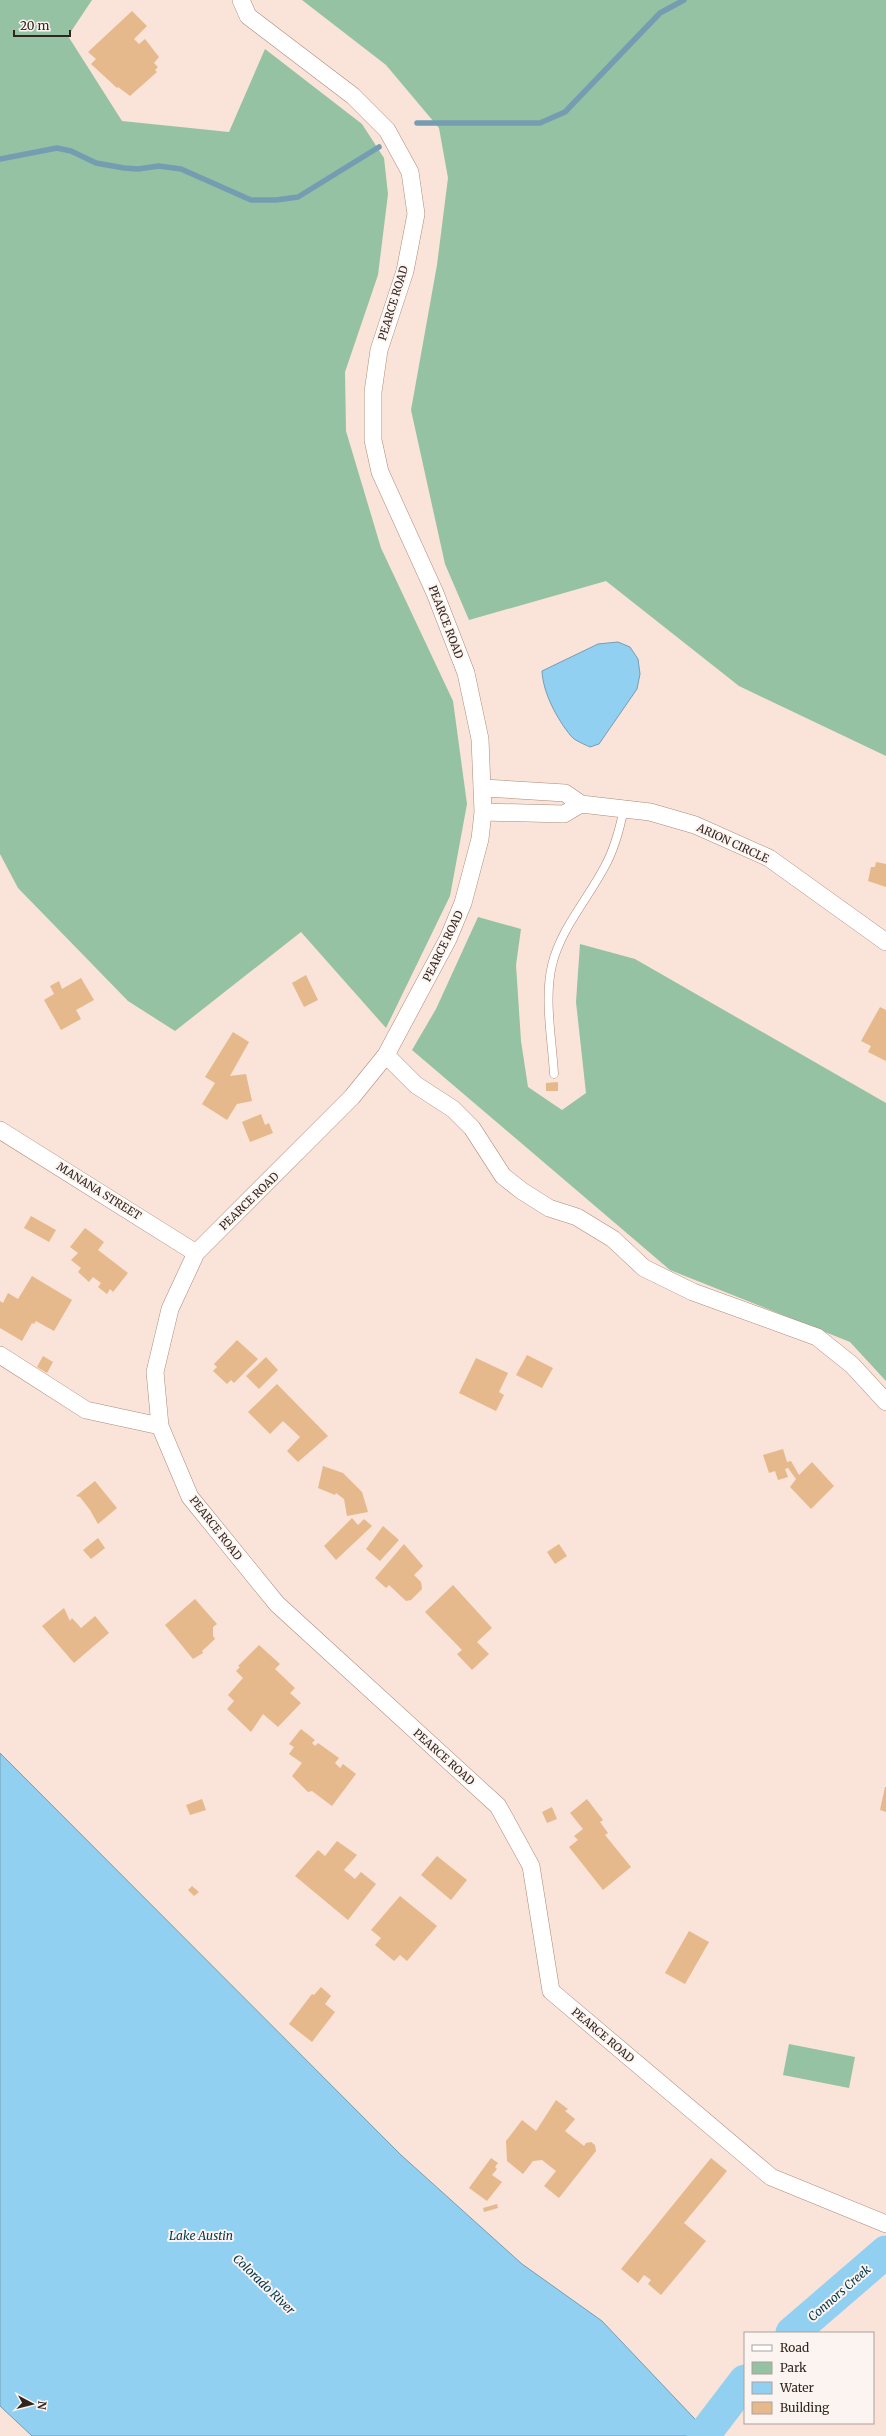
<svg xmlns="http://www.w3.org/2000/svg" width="886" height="2436" font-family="Merriweather,serif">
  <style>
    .green { fill: #94c2a3 }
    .water { fill: #92d0f2; stroke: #759db2 }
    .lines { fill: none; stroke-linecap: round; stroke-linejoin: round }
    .stream { stroke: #759db2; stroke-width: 5.5 }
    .river { stroke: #92d0f2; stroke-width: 33 }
    .building { fill: #e5b98b }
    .service-casing { stroke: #ad8b79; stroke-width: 9 }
    .minor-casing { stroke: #ad8b79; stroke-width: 18 }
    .service { stroke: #fff; stroke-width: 8 }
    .minor { stroke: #fff; stroke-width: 17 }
    .labels { text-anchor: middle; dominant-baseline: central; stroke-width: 4; stroke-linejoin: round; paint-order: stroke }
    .street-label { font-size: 11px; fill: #32251d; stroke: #fcf4f0 }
    .water-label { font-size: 12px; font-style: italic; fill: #00374d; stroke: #fcf4f0 }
  </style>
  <rect width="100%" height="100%" fill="#fae3d8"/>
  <path class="green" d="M0 0H92L68 36 122 121 229 132 265 49 362 124 384 158 388 194 378 275 345 372 346 431 381 548 453 701 467 804 450 896 386 1028 301 932 175 1031 128 1001 18 888 0 854Z
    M302 0H886V756L739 686 606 581 469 620 445 564 411 410 437 265 448 178 439 128 386 65Z
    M478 917 521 929 516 965 521 1041 528 1087 562 1110 586 1093 576 1002 580 944 635 959 886 1103V1381L850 1342 670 1270 412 1050 436 1009Z
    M789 2044 855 2057 849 2088 783 2075Z"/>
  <path class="water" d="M618 642 630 647 638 659 640 674 637 689 599 744 590 747C584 744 575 741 571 736 557 719 543 693 542 671L598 644Z
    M0 1753 401 2155 522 2264 602 2321 711 2436H32L0 2406Z"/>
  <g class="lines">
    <path class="stream" d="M417 123H540L565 112 660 13 684 0
      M0 159 57 148 71 151 96 163 124 168 138 169 159 166 181 169 251 200H276L298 197 379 147"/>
    <path class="river" d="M792 2333 886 2252
      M703 2436 745 2381"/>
  </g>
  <path class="building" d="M132 11 147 26 134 39 139 44 145 39 159 57 154 63 158 67 155 70 157 72 130 96 118 87 117 88 91 64 96 59 88 52Z
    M876 862 886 864V887L868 881 871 867H875Z
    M306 975 318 1000 304 1007 292 983Z
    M81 978 94 1000 76 1010 81 1019 61 1030 44 1000 54 994 50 986 59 981 62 989Z
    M880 1007 886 1010V1061L868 1052 871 1046 861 1041Z
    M233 1032 249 1042 230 1076 246 1074 252 1101 237 1104 227 1120 202 1104 215 1083 205 1077Z
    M558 1082V1091H546V1083Z
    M261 1114 265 1125 269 1123 273 1133 250 1142 242 1122Z
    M31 1216 56 1230 49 1242 24 1228Z
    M85 1228 104 1242 98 1250 128 1273 113 1292 110 1289 107 1294 98 1287 101 1283 93 1277 89 1282 78 1272 81 1268 71 1260 78 1253 70 1247Z
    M32 1276 72 1300 54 1331 36 1321 34 1324 32 1323 22 1341 0 1328V1301L3 1303 8 1293 18 1299Z
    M237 1340 258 1359 234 1383 231 1380 227 1384 213 1371 217 1367 214 1364Z
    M527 1355 553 1368 542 1388 516 1375Z
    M43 1356 53 1362 47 1373 37 1367Z
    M266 1357 278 1370 259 1389 246 1376Z
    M476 1358 508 1373 499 1392 504 1395 496 1411 459 1393Z
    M277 1384 328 1436 298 1462 287 1451 300 1437 283 1421 270 1434 248 1412Z
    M783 1449 787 1462 791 1461 799 1475 812 1462 834 1486 811 1509 790 1487 796 1479 788 1468 785 1469 788 1477 778 1480 775 1471 769 1473 763 1455Z
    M323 1466 343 1473 362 1492 368 1512 347 1516 344 1499 336 1493 335 1495 318 1488Z
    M95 1481 117 1508 98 1524 90 1510 80 1497 76 1496Z
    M352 1518 358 1525 364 1519 372 1526 336 1560 324 1546Z
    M383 1526 399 1540 380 1561 366 1549Z
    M98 1538 105 1548 91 1559 83 1550Z
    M404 1544 423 1566 414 1575 421 1582 422 1589 411 1600 406 1601 389 1585 386 1588 375 1578Z
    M559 1544 567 1556 555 1564 547 1552Z
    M453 1585 492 1628 477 1642 489 1654 472 1670 457 1654 462 1650 425 1612Z
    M195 1599 217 1624 213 1627V1636L215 1639 202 1651 203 1653 193 1659 165 1625Z
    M64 1608 70 1621 72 1618 81 1628 95 1616 109 1633 74 1663 42 1626Z
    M259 1645 280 1664 275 1669 295 1688 290 1693 301 1703 278 1727 263 1714 251 1732 227 1709 234 1701 228 1695 243 1678 236 1671 240 1667 238 1666Z
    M301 1729 315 1740 312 1743 315 1746 318 1743 339 1758 335 1763 340 1768 343 1764 356 1774 332 1806 312 1791 308 1792 292 1776 302 1763 289 1754 294 1747 289 1744Z
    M885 1787H886V1812L880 1810Z
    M202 1799 206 1810 190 1815 186 1805Z
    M587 1799 603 1820 600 1822 608 1833 605 1835 631 1867 603 1890 569 1847 578 1840 574 1836 583 1829 570 1813Z
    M552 1807 557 1819 547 1823 542 1812Z
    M337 1841 357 1855 344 1870 355 1879 361 1872 376 1884 348 1920 295 1876 318 1850 325 1856Z
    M437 1856 467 1880 451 1900 421 1875Z
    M192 1886 199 1892 194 1896 188 1890Z
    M400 1896 437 1926 407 1961 400 1955 394 1961 375 1945 381 1938 371 1930Z
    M689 1931 709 1942 685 1984 665 1973Z
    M321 1987 331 1996 325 2004 335 2012 312 2042 289 2024 312 1994 314 1995Z
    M556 2100 568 2109 565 2111 575 2119 565 2131 584 2146 586 2143 591 2142 595 2145 596 2151 559 2198 544 2186 556 2171 542 2160 533 2161 523 2174 507 2161 506 2141 522 2120 536 2131Z
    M491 2158 498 2163 495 2167 497 2169 492 2175 502 2182 487 2201 469 2188Z
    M711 2158 727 2171 684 2223 706 2241 661 2295 648 2284 651 2280 644 2275 638 2283 621 2269Z
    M497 2204 498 2208 484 2212 483 2208Z"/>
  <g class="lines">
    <g class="service-casing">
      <path id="service" d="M554 1074C552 1039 544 999 552 965 561 928 588 899 605 866 615 848 620 828 624 808"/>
    </g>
    <g class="minor-casing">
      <path id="minor" d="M241 0 248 16 353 96 387 130 410 172 416 214 405 271 379 350 373 392V440L380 472 435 593 466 673 480 739 483 812 480 839 463 903 448 939 386 1055 352 1097 196 1253 170 1309 155 1372 160 1426 190 1497 277 1604 498 1806 531 1866 551 1991 771 2177 886 2224
        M484 788 565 793 581 804 650 812 695 825 769 858 886 942
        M483 812 564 814 581 804
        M386 1055 416 1085 453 1109 472 1128 503 1176 522 1191 549 1208 577 1217 613 1239 644 1268 693 1292 817 1337 852 1365 886 1402
        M0 1130 196 1253
        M0 1355 86 1410 160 1426"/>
    </g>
    <use href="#service" class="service"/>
    <use href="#minor" class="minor"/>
  </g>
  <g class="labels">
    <g class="street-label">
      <text transform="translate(393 303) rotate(-73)">PEARCE ROAD</text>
      <text transform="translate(446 622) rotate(69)">PEARCE ROAD</text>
      <text transform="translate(733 843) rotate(25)">ARION CIRCLE</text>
      <text transform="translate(443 946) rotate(-64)">PEARCE ROAD</text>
      <text transform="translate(99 1191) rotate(32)">MANANA STREET</text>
      <text transform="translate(249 1201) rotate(-44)">PEARCE ROAD</text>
      <text transform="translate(216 1528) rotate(52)">PEARCE ROAD</text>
      <text transform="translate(444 1757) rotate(42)">PEARCE ROAD</text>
      <text transform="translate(603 2035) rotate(40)">PEARCE ROAD</text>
    </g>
    <g class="water-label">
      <text x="201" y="2235">Lake Austin</text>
      <text transform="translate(264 2284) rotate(44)">Colorado River</text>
      <text transform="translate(839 2293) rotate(-41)">Connors Creek</text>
    </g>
  </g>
  <rect x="744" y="2332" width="130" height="92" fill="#fcf4f0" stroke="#aba19c"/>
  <rect x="752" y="2345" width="20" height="6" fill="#ffffff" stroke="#aba19c"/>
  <text x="780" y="2352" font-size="12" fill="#32251d">Road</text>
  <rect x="752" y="2362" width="20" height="12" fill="#94c2a3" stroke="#aba19c"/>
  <text x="780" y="2372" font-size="12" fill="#32251d">Park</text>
  <rect x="752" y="2382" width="20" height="12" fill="#92d0f2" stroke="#aba19c"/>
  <text x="780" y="2392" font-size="12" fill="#32251d">Water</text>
  <rect x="752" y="2402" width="20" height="12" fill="#e5b98b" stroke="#aba19c"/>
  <text x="780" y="2412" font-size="12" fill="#32251d">Building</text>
  <g transform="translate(32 2404) rotate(97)" stroke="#fcf4f0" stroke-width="3" paint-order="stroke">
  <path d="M0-3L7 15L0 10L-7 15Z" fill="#32251d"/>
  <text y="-6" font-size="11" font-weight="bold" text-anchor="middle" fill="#32251d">N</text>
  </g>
  <path d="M14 30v6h56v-6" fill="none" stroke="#32251d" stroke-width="2"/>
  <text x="20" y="30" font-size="12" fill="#32251d" stroke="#fcf4f0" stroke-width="3" paint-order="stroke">20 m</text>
</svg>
